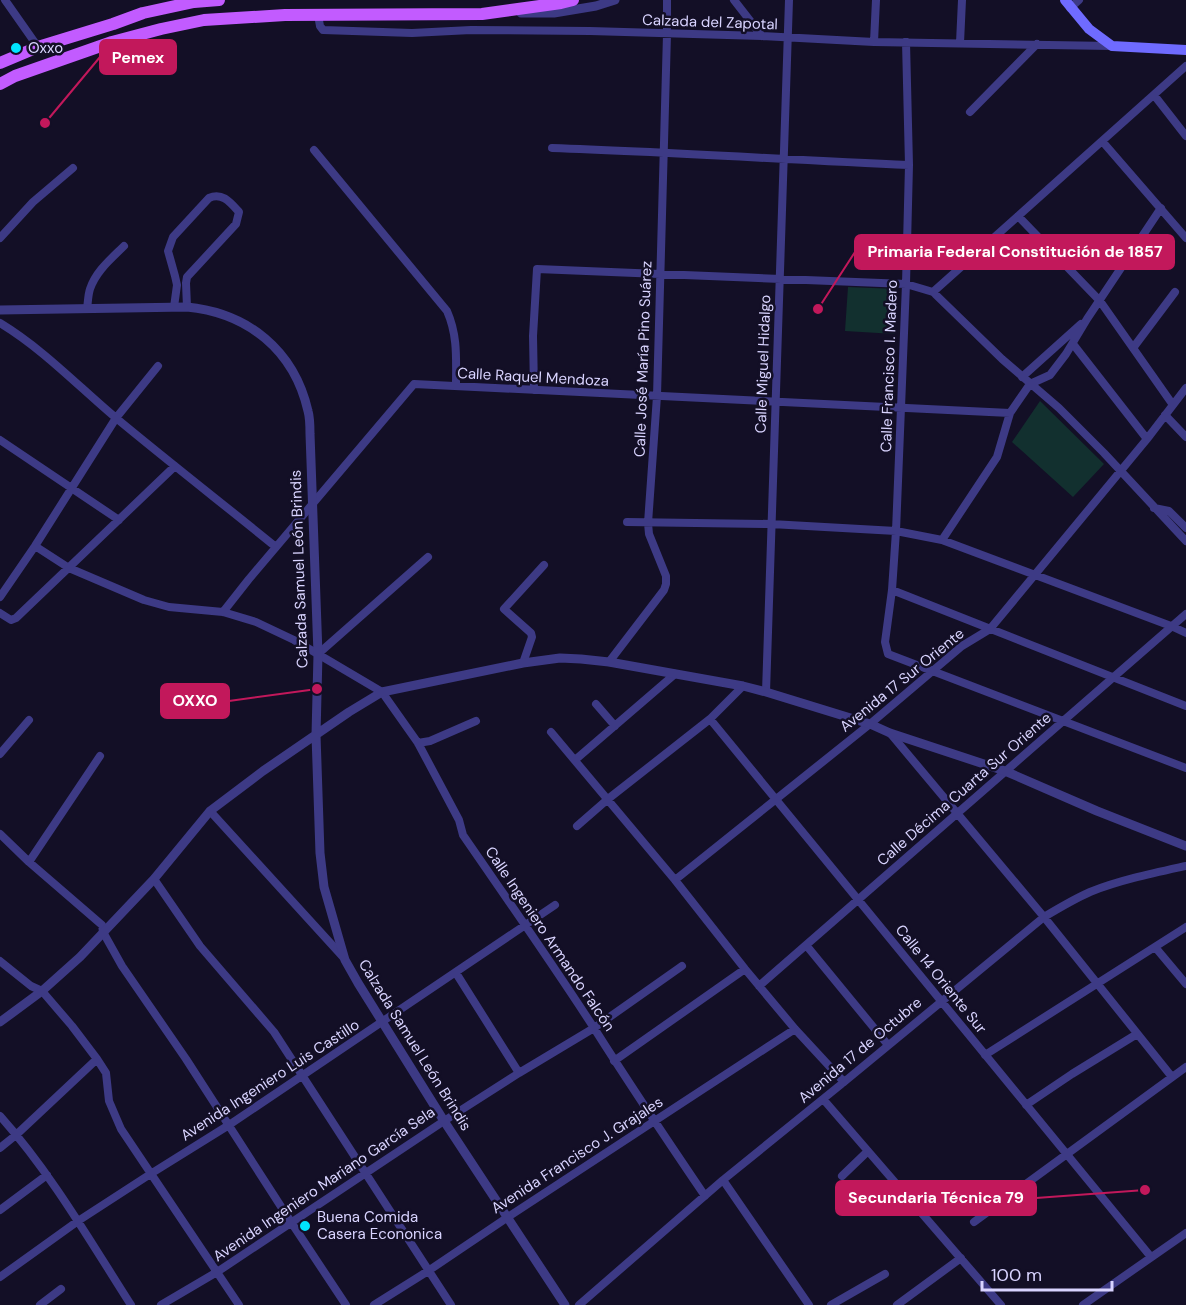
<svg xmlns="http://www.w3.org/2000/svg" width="1186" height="1305" font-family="'DM Sans',sans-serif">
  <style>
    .green { fill: #12302f }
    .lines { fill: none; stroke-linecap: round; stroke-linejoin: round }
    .minor { stroke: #3d3a85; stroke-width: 8 }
    .tertiary { stroke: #3d3a85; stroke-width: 9 }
    .secondary { stroke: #6f6bff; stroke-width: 10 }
    .primary { stroke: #c25bff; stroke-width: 12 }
    .poi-dot { fill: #00e5ff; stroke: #130f26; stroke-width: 2 }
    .labels { text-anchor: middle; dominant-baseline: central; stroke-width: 5; stroke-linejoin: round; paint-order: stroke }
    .street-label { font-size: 15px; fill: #d9d4ff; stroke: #130f26 }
    .poi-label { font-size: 15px; fill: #d9d4ff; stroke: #130f26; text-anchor: start }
    .leader { fill: none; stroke: #c2185b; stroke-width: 2 }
    .callout-dot { fill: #c2185b; stroke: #130f26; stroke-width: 2 }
    .callout { fill: #c2185b; stroke: #c2185b; stroke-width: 2 }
    .callout-label { font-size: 16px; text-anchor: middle; font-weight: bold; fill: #fff }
  </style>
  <rect width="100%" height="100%" fill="#130f26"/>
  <path class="green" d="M848 287 897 289 895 334 845 331Z
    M1040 401 1104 464 1073 497 1012 442Z"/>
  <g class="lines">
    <path class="minor" d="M5 0 38 47
      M734 0 762 36
      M1070 8 1079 0
      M318 15 320 26 323 30 412 33 471 30 590 31 762 36 874 42 1112 46
      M874 42 876 0
      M906 42 909 165 906 284 896 531 892 590 885 642 888 654 1186 768
      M960 43 962 0
      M1154 95 1186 136
      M970 112 1037 44
      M1102 141 1186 238
      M552 148C671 152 790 160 909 165
      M314 150 447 311C458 336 456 359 456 386
      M1018 216 1100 301 1173 405
      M0 238 33 202 73 168
      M933 292 1186 66
      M174 307 177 285 175 276 168 251 173 237 209 198C222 192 230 202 239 212L236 224 187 277 186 283 187 307
      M87 309C88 302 88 295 90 289 96 271 111 259 124 246
      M0 323C43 349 78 386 116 418 169 462 223 504 276 547
      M1073 344 1147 439
      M1133 348 1175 292
      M1022 377 1081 324
      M534 390 533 336 537 269 906 284 933 292 1002 359 1059 408 1104 453 1186 541
      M1165 415 1186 437
      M0 440 119 520
      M1154 508 1169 511 1186 528
      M627 522 771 524 896 531 942 540 1171 626 1186 633
      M942 540 997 457 1010 413 1030 384 1050 375 1066 354 1087 319 1161 208
      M35 546 69 568 144 600 169 607 223 612 256 622 294 640 382 692 418 743 459 820 463 835C507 899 552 963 594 1028 630 1085 667 1140 705 1196
      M892 590 1186 706
      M0 597 35 546 116 418 158 366
      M223 612 249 579 414 384 1010 413
      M0 613 11 620 16 618 175 466
      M318 654 428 557
      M609 662 664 590 666 584V576L649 534 648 523 657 396 667 34V0
      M523 663 532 637 531 633 504 609 544 565
      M766 692 789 0
      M596 704 615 726
      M710 719 1151 1257
      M551 732 675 880 745 969 795 1029 844 1082
      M890 733 1044 917 1172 1077
      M418 743 430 741 476 721
      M0 754 29 720
      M575 760 675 674
      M210 811 344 958
      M577 826 608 799 710 719 743 686
      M0 834 29 862 102 925 103 932 122 966 186 1059 291 1222 346 1305
      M29 862 100 756
      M154 879 200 946 274 1032 451 1305
      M675 880 870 724 962 646 990 629 1147 439 1186 388
      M806 945 888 1045
      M1155 947 1186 984
      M0 961 31 986 42 991 72 1026 97 1059 106 1073 109 1101 121 1129 239 1305
      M456 973 519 1073
      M759 986 1186 614
      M985 1055 1186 927
      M614 1061 745 969
      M823 1099 1001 1305
      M1026 1105 1072 1074 1137 1034
      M0 1116C51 1173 90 1241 131 1305
      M0 1148 16 1135 97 1059
      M842 1176 868 1151
      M723 1180 809 1305
      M0 1210 47 1175
      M974 1222 1186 1067
      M0 1277 78 1221 152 1173 229 1125 555 905
      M40 1305 61 1289
      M161 1305 217 1272 444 1121 519 1073 594 1028 682 966
      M374 1305 428 1271 508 1217 795 1029
      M579 1305 723 1180 844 1082 1044 917C1059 908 1074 899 1090 892 1120 880 1154 873 1186 866
      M831 1305 885 1274
      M897 1305 961 1258
      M1083 1305 1186 1233"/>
    <path class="tertiary" d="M521 13H554L596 6 615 0
      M0 310 187 307C248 313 294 350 308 411 310 418 310 426 310 434L318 654 316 735 320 853 324 887 345 960 358 983 444 1121 565 1305
      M0 1022 42 991 80 957 154 879 210 811 263 771 349 712 382 692 523 663 560 658 581 659 609 662 743 686 766 692 870 724 890 733 1005 771 1097 811 1186 846"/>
    <path class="secondary" d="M1065 0 1089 29 1112 46 1186 50"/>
    <path class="primary" d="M0 63 38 47 113 24 143 13 194 2 219 0
      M0 84 15 76 112 42 161 29 204 20 285 15 482 14 561 3 573 0"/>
  </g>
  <g class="poi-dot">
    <circle cx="16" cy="48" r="6"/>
    <circle cx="305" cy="1226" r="6"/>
  </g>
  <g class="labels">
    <g class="street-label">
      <text transform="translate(710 22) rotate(2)">Calzada del Zapotal</text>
      <text transform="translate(643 359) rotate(-88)">Calle José María Pino Suárez</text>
      <text transform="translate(763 364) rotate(-88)">Calle Miguel Hidalgo</text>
      <text transform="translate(889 366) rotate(-88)">Calle Francisco I. Madero</text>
      <text transform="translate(533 377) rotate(3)">Calle Raquel Mendoza</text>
      <text transform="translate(299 569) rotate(-92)">Calzada Samuel León Brindis</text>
      <text transform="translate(902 680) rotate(-39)">Avenida 17 Sur Oriente</text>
      <text transform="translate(964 789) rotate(-41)">Calle Décima Cuarta Sur Oriente</text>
      <text transform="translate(550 939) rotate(56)">Calle Ingeniero Armando Falcón</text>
      <text transform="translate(941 979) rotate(51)">Calle 14 Oriente Sur</text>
      <text transform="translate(415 1045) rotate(58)">Calzada Samuel León Brindis</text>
      <text transform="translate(860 1050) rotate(-40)">Avenida 17 de Octubre</text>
      <text transform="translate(270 1080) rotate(-33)">Avenida Ingeniero Luis Castillo</text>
      <text transform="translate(577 1155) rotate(-33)">Avenida Francisco J. Grajales</text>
      <text transform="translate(324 1184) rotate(-34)">Avenida Ingeniero Mariano García Sela</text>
    </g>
    <g class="poi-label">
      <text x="28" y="48">Oxxo</text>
      <text x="317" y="1217">Buena Comida<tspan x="317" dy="17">Casera Econonica</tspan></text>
    </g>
  </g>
  <path class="leader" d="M45 123L100 57M818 309L855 252M317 689L229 701M1145 1190L1036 1198"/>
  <g class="callout-dot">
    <circle cx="45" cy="123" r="6"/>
    <circle cx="818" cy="309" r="6"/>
    <circle cx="317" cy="689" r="6"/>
    <circle cx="1145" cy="1190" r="6"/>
  </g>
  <g class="callout">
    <rect x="100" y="40" width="76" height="34" rx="6"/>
    <rect x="855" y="235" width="319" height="34" rx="6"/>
    <rect x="161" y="684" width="68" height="34" rx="6"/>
    <rect x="836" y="1181" width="200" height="34" rx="6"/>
  </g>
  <g class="callout-label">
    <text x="138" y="63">Pemex</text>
    <text x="1015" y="257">Primaria Federal Constitución de 1857</text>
    <text x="195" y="706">OXXO</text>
    <text x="936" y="1203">Secundaria Técnica 79</text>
  </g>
  <path d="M982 1281v9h130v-9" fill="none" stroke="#d9d4ff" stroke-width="3"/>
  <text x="991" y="1281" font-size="18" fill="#d9d4ff" stroke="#130f26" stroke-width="4.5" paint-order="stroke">100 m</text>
</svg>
